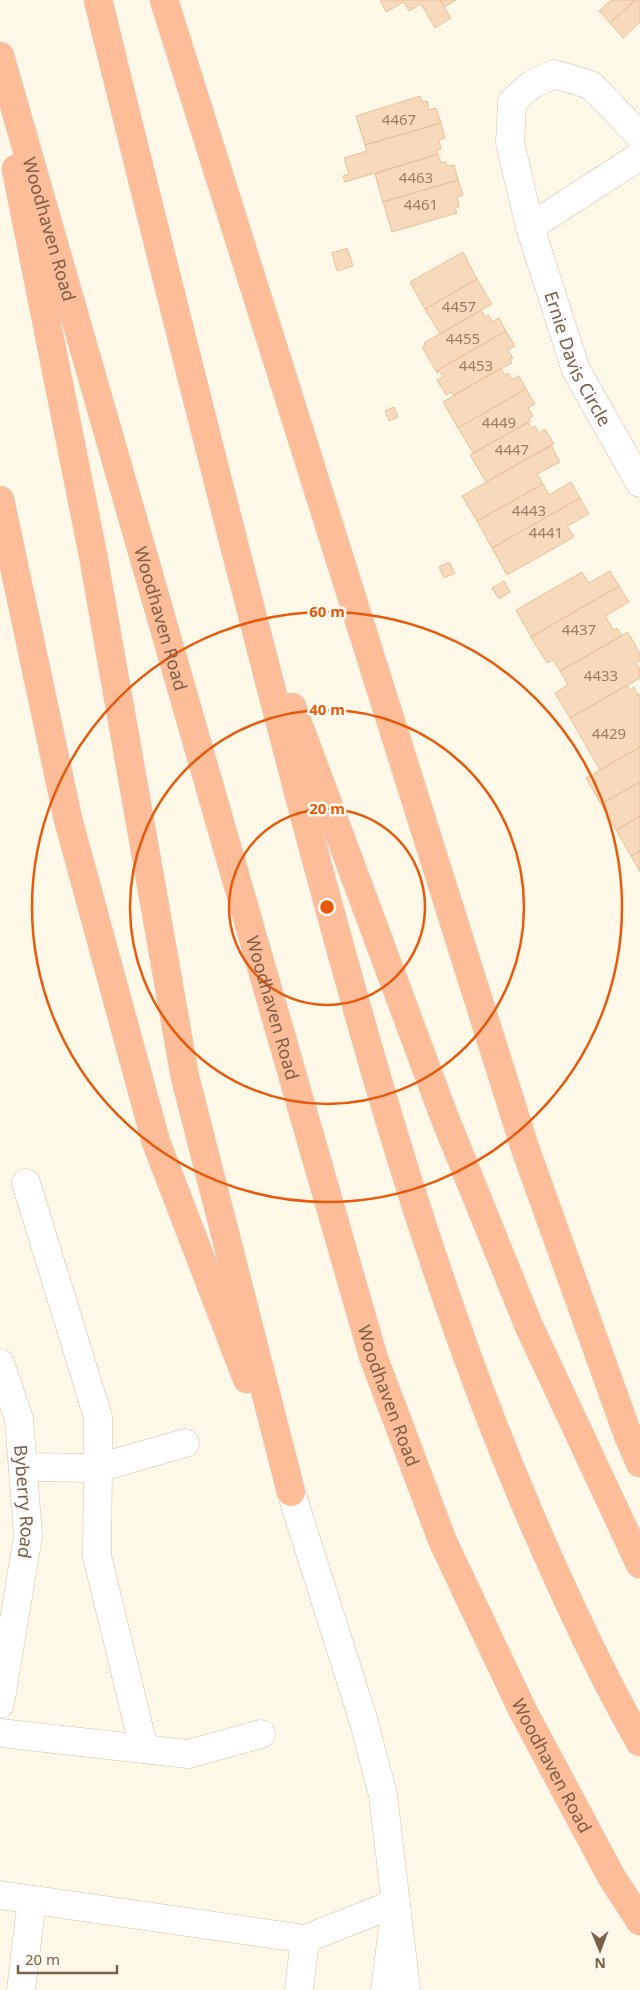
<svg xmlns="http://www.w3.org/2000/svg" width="640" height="1990" font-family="'Noto Sans',sans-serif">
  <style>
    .building { fill: #f7d9bc; stroke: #ebc19b }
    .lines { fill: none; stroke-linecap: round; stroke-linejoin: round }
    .minor-casing { stroke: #d3c0ab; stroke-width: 29 }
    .highway-casing { stroke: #ddd6cf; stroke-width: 29 }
    .minor { stroke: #fff; stroke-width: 28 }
    .highway { stroke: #febd99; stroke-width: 28 }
    .ring { fill: none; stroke: #e8590c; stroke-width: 2.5 }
    .labels { text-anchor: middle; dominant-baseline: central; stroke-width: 5; stroke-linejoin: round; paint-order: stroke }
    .number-label { font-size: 15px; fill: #9b7e65 }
    .street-label { font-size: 18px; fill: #7c6048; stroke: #fffbf0 }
    .centre { fill: #e8590c; stroke: #fffbf0; stroke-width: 2.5 }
    .ring-label { font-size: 15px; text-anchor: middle; font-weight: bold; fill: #e8590c; stroke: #fffbf0; stroke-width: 5; stroke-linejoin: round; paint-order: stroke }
  </style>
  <rect width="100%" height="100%" fill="#fef8e8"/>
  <path class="building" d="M380 0H440L451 18 435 28 421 4 409 11 404 2 386 12Z
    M440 0H456L444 7Z
    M611 0H635L610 23 599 11Z
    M635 0H640V22L623 38 610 23Z
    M420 96 422 102 427 101 429 110 436 108 441 123 365 145 356 116Z
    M441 123 445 138 439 140 441 149 437 150 438 154 345 182 343 176 349 174 344 158 367 151 365 145Z
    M438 154 441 163 446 162 447 166 454 165 458 180 383 202 375 174Z
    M458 180 463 195 457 197 459 207 455 208 457 213 392 232 383 202Z
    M347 248 353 266 337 271 332 253Z
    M463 252 477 279 425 309 410 282Z
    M477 279 492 304 440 334 425 309Z
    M481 310 485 317 489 315 492 322 499 318 506 331 436 371 422 347 425 345 424 343Z
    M506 331 515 346 508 350 513 358 510 359 512 363 453 395 451 392 446 395 437 380 443 377 439 371 437 373 436 371Z
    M501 368 505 375 508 373 512 380 519 376 526 389 458 428 443 402Z
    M526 389 535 404 528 408 533 416 529 418 531 421 473 453 458 428Z
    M394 407 398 417 389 421 385 411Z
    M528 422 531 428 535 426 539 433 545 429 554 444 486 482 470 455Z
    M551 445 560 462 537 474 543 484 477 521 462 496Z
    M571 482 580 498 492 548 477 521 543 484 549 495Z
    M580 498 589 514 567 526 574 537 507 575 492 548Z
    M449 562 455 573 444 578 439 567Z
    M610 571 619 586 531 637 516 610 582 572 589 583Z
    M504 581 510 592 499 599 492 588Z
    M619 586 629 602 605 616 614 630 617 628 622 636 560 671 553 660 547 663 531 637Z
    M628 632 640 654V661L636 663 640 669 639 674 640 678 570 718 555 693 568 685 560 671Z
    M627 685 630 690 634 687 638 695 640 694V747L600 770 570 718Z
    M640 747V782L601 804 586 778Z
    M640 782V816L616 830 601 804Z
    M640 816V851L631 856 616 830Z
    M640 851V872L631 856Z"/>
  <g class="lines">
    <g class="minor-casing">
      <g id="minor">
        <path id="s1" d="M640 136 591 85 554 74 531 85 512 102 510 143 530 227 576 370 640 483"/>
        <path d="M530 227 640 156"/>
        <path d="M26 1183 98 1417V1468L185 1443"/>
        <path id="s2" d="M0 1363 19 1419 28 1536 0 1704"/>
        <path d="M23 1467 98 1468 97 1556 144 1749"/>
        <path d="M291 1492 363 1719 383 1795 406 1990"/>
        <path d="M0 1733 188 1754 261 1734"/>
        <path d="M0 1895 305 1939 396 1903 385 1990"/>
        <path d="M21 1990 32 1900"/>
        <path d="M299 1990 305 1939"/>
      </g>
    </g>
    <g class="highway-casing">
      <g id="highway">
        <path d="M98 0C166 277 235 553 308 829 372 1069 439 1308 539 1536 570 1606 602 1676 640 1742"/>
        <path d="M164 0 525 1148 628 1435 640 1463"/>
        <path id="s3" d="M0 56 373 1356 443 1542 523 1711 611 1876 640 1921"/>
        <path d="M16 169 93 555 185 1077 291 1492"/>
        <path d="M0 500 68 819 156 1142 247 1379"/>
        <path d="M292 707 444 1116 528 1324 640 1564"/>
      </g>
    </g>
    <use href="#minor" class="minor"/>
    <use href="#highway" class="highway"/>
  </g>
  <g class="ring">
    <circle cx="327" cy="907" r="98"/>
    <circle cx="327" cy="907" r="197"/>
    <circle cx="327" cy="907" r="295"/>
  </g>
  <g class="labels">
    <g class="number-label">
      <text x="399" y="119">4467</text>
      <text x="416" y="177">4463</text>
      <text x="421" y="204">4461</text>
      <text x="459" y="306">4457</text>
      <text x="463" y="338">4455</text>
      <text x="476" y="365">4453</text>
      <text x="499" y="422">4449</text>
      <text x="512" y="449">4447</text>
      <text x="529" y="510">4443</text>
      <text x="546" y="532">4441</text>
      <text x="579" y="629">4437</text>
      <text x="601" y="675">4433</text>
      <text x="609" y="733">4429</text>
    </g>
    <g class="street-label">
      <text stroke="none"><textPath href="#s3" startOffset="180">Woodhaven Road</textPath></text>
      <text stroke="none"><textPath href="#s1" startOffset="428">Ernie Davis Circle</textPath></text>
      <text stroke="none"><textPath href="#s3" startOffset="585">Woodhaven Road</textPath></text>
      <text stroke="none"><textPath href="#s3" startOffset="990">Woodhaven Road</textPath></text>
      <text stroke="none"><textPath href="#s3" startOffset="1395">Woodhaven Road</textPath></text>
      <text stroke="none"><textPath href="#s2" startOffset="142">Byberry Road</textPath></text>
      <text stroke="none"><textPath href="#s3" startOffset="1800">Woodhaven Road</textPath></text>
    </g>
  </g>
  <circle cx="327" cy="907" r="8" class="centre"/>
  <g class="ring-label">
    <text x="327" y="617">60 m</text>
    <text x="327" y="715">40 m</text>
    <text x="327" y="814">20 m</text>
  </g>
  <g transform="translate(600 1950) rotate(179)" stroke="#fffbf0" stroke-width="4" paint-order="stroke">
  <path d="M0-4L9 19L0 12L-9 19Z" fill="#7c6048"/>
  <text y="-8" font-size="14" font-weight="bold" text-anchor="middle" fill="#7c6048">N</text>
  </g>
  <path d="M18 1965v8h99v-8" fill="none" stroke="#7c6048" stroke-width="2.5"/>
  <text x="25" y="1965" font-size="15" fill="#7c6048" stroke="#fffbf0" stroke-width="4" paint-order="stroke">20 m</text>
</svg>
